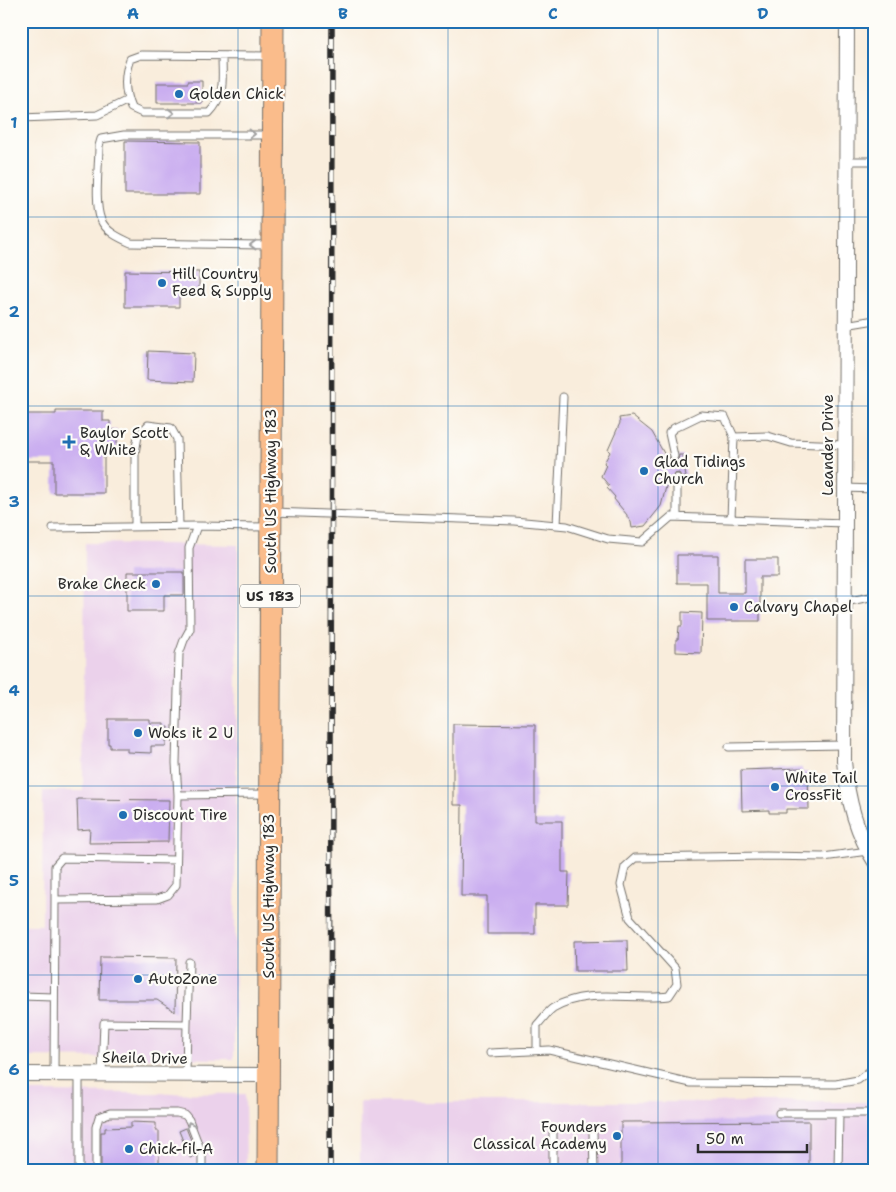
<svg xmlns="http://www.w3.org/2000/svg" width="896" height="1192" font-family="'Shantell Sans',sans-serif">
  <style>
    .built { fill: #ebd1eb }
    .building { fill: #caaef0 }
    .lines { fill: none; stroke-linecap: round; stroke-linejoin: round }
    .service-casing { stroke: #736f69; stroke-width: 9 }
    .minor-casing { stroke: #736f69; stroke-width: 16 }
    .primary-casing { stroke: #736f69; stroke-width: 23 }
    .service { stroke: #fff; stroke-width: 7 }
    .minor { stroke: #fff; stroke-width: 14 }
    .primary { stroke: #fabc8b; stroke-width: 21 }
    .rail-casing { stroke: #2b2b2b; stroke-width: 5.5 }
    .rail { stroke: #fdfcf7; stroke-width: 4; stroke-dasharray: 11; stroke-linecap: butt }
    .oneway { stroke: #a0a0a0 }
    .grid { fill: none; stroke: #1f6fb2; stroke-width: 1; stroke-opacity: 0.55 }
    .poi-dot { fill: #1f6fb2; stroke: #fdfcf7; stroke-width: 2 }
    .labels { text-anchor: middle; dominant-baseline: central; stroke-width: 4.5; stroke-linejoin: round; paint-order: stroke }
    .shield { fill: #fdfcf7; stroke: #6a6a68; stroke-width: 1 }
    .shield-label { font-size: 14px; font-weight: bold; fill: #2b2b2b }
    .poi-label { font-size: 15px; fill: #2b2b2b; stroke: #fdfcf7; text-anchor: start }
    .street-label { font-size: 15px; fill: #2b2b2b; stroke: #fdfcf7 }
    .neatline { fill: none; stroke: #1f6fb2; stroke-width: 2 }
    .grid-label { font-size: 16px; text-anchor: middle; font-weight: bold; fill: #1f6fb2 }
  </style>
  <rect width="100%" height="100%" fill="#fdfcf7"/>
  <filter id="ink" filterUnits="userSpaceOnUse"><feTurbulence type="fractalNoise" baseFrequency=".02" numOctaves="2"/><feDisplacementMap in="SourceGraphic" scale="10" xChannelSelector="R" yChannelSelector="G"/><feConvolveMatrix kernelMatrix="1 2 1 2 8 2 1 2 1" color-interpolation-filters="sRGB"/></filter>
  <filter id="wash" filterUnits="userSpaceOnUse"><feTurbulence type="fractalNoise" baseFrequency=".0096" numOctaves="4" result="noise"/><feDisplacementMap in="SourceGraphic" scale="20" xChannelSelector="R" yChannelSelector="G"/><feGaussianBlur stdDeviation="1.12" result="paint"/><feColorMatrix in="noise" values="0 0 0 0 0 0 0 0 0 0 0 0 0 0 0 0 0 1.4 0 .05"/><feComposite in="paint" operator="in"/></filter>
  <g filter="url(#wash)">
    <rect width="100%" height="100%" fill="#f9eddc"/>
    <path class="built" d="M85 543 238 545 234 1059 21 1057V925H42L43 791H83Z
      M21 1092 245 1094 246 1171H21Z
      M360 1102H875V1171H360Z"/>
    <g id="blocks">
      <path class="building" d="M188 81H202V103H157V83H188Z
        M125 141 200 142V194H125Z
        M125 271 199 272V294H179V307H125Z
        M148 351 194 353 193 382 147 380Z
        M56 411H103V421H110V430H117V454H104V493H54V461H21V414H56Z
        M632 416 652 432 666 457 669 456 670 460 675 461 678 460 679 455H683L686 477 682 478 679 473 674 474 672 479H668L661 506 645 526 632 528 631 522 627 517V515L614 499 615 497 607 488 609 486 601 476 606 465 604 463 610 452 608 450 620 423 619 418Z
        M677 555H718V593H745V559H778V577H760V621H707V583H677Z
        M127 572H184V595H164V611H127Z
        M682 612 702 613 701 653 676 652V639H678L679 626H682Z
        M108 719H150V723H164V727H169V740H166V746H151V753L127 752V748H110V744H108Z
        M453 724 535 725V821H562V872H569L568 905H535V934H487V896H461L462 805H453Z
        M802 768V772H808L809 809H786V813H769V810L742 811 741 770Z
        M77 799 169 800 168 842 89 843 90 829 78 830Z
        M627 940 628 971H575L574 941Z
        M100 957 176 958 175 1012 157 1000H99Z
        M809 1121V1171H621V1122Z
        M131 1122 156 1123V1131H159V1167H156V1169L110 1167V1171H101V1132H105V1128L131 1127Z
        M186 1128 197 1155 190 1158 179 1131Z"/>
    </g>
  </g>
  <g filter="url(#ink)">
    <use href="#blocks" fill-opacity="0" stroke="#736f69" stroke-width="1"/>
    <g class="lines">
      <g class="service-casing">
        <path id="service" d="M222 56C222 78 226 96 209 113H142L131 108C124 92 124 75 130 59L141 55 270 56
          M21 118 97 115 128 100
          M846 161H875
          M269 245 131 243C120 238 106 232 101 220 94 203 99 165 99 146L101 139 124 135H271
          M845 325 875 320
          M674 456 669 433 674 428 701 415 725 417 734 437 768 436 791 443 845 445
          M677 478V517
          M845 488 875 489
          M273 512 514 521 567 526 608 539 642 542 671 517 845 523
          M731 519 734 437
          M557 525 563 397
          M135 527V453L138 436 148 425 171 428 177 439 179 526
          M53 528 197 526
          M845 602 875 596
          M729 747 844 745
          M178 795 176 763 179 654 184 640 190 629 189 548 197 526 268 527
          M55 900V866L62 858 176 860
          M21 996 54 997
          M537 1050V1025C542 1020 547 1012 553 1008 588 987 631 1001 669 996L677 984 675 968 630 918 621 885 625 867 635 858 766 856 823 857 868 851
          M490 1053 549 1050 691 1083 836 1084 858 1080 875 1067
          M54 1074 55 900 157 899 168 895 176 885 178 795 267 794
          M79 1074V1171
          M102 1074 104 1023 187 1024 189 962
          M186 1075 187 1024
          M779 1113H875
          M593 1132 594 1171
          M553 1133V1171
          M96 1171V1127L99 1117 110 1113H177L185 1115 189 1120 202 1154V1171
          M838 1171 839 1113"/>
      </g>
      <g class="minor-casing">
        <path id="minor" d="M847 21 844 761C847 797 855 831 875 862
          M21 1074 268 1075"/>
      </g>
      <g class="primary-casing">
        <path id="primary" d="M268 1171 273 21"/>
      </g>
      <use href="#service" class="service"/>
      <use href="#minor" class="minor"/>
      <use href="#primary" class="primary"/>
      <g class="rail-casing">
        <path id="rail" d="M330 1171C330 788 333 404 332 21"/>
      </g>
      <use href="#rail" class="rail"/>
    </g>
    <defs><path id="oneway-chevron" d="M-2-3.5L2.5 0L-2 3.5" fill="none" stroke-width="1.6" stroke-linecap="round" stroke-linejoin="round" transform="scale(1.25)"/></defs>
    <g class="oneway">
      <use href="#oneway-chevron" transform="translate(171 113)"/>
      <use href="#oneway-chevron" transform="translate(252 134)"/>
      <use href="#oneway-chevron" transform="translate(253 245) rotate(-180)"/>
      <use href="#oneway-chevron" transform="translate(190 1125) rotate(-115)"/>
    </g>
  </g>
  <path class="grid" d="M238 21V1171M448 21V1171M658 21V1171M21 217H875M21 406H875M21 596H875M21 786H875M21 975H875"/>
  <g class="poi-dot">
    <circle cx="179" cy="94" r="5"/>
    <circle cx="162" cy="283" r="5"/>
    <path d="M66.5 434.5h5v5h5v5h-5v5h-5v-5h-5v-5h5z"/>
    <circle cx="644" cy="471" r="5"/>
    <circle cx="156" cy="584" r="5"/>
    <circle cx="734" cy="607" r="5"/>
    <circle cx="138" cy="733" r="5"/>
    <circle cx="775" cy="787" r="5"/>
    <circle cx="123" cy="815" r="5"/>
    <circle cx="138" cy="979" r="5"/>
    <circle cx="617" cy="1136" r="5"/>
    <circle cx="129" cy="1149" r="5"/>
  </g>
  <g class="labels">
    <rect class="shield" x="240" y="584.5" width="60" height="23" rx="4"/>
    <g class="shield-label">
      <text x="270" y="596">US 183</text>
    </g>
    <g class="poi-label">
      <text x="189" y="94">Golden Chick</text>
      <text x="172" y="274">Hill Country<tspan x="172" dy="17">Feed &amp; Supply</tspan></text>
      <text x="80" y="433">Baylor Scott<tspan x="80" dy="17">&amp; White</tspan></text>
      <text x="654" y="462">Glad Tidings<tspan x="654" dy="17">Church</tspan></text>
      <text x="146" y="584" text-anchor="end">Brake Check</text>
      <text x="744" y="607">Calvary Chapel</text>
      <text x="148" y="733">Woks it 2 U</text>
      <text x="785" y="778">White Tail<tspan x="785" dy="17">CrossFit</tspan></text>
      <text x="133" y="815">Discount Tire</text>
      <text x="148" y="979">AutoZone</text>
      <text x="607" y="1127" text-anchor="end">Founders<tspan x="607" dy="17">Classical Academy</tspan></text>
      <text x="139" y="1149">Chick-fil-A</text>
    </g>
    <g class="street-label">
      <text transform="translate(828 445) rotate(-90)">Leander Drive</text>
      <text transform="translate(271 491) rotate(-90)">South US Highway 183</text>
      <text transform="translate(269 896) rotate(-90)">South US Highway 183</text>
      <text transform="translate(145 1058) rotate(1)">Sheila Drive</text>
    </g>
  </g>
  <rect width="896" height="1192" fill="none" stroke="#fdfcf7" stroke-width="55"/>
  <path d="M698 1144v8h109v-8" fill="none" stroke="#2b2b2b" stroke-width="2.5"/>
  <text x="706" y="1144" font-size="15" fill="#2b2b2b" stroke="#fdfcf7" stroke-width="4" paint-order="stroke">50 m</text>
  <rect x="28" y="28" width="840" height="1136" class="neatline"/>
  <g class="grid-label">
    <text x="133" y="19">A</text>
    <text x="343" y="19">B</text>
    <text x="553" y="19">C</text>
    <text x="763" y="19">D</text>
    <text x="14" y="128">1</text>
    <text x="14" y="317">2</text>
    <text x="14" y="507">3</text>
    <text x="14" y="696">4</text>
    <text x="14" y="886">5</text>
    <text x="14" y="1075">6</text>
  </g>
</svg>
